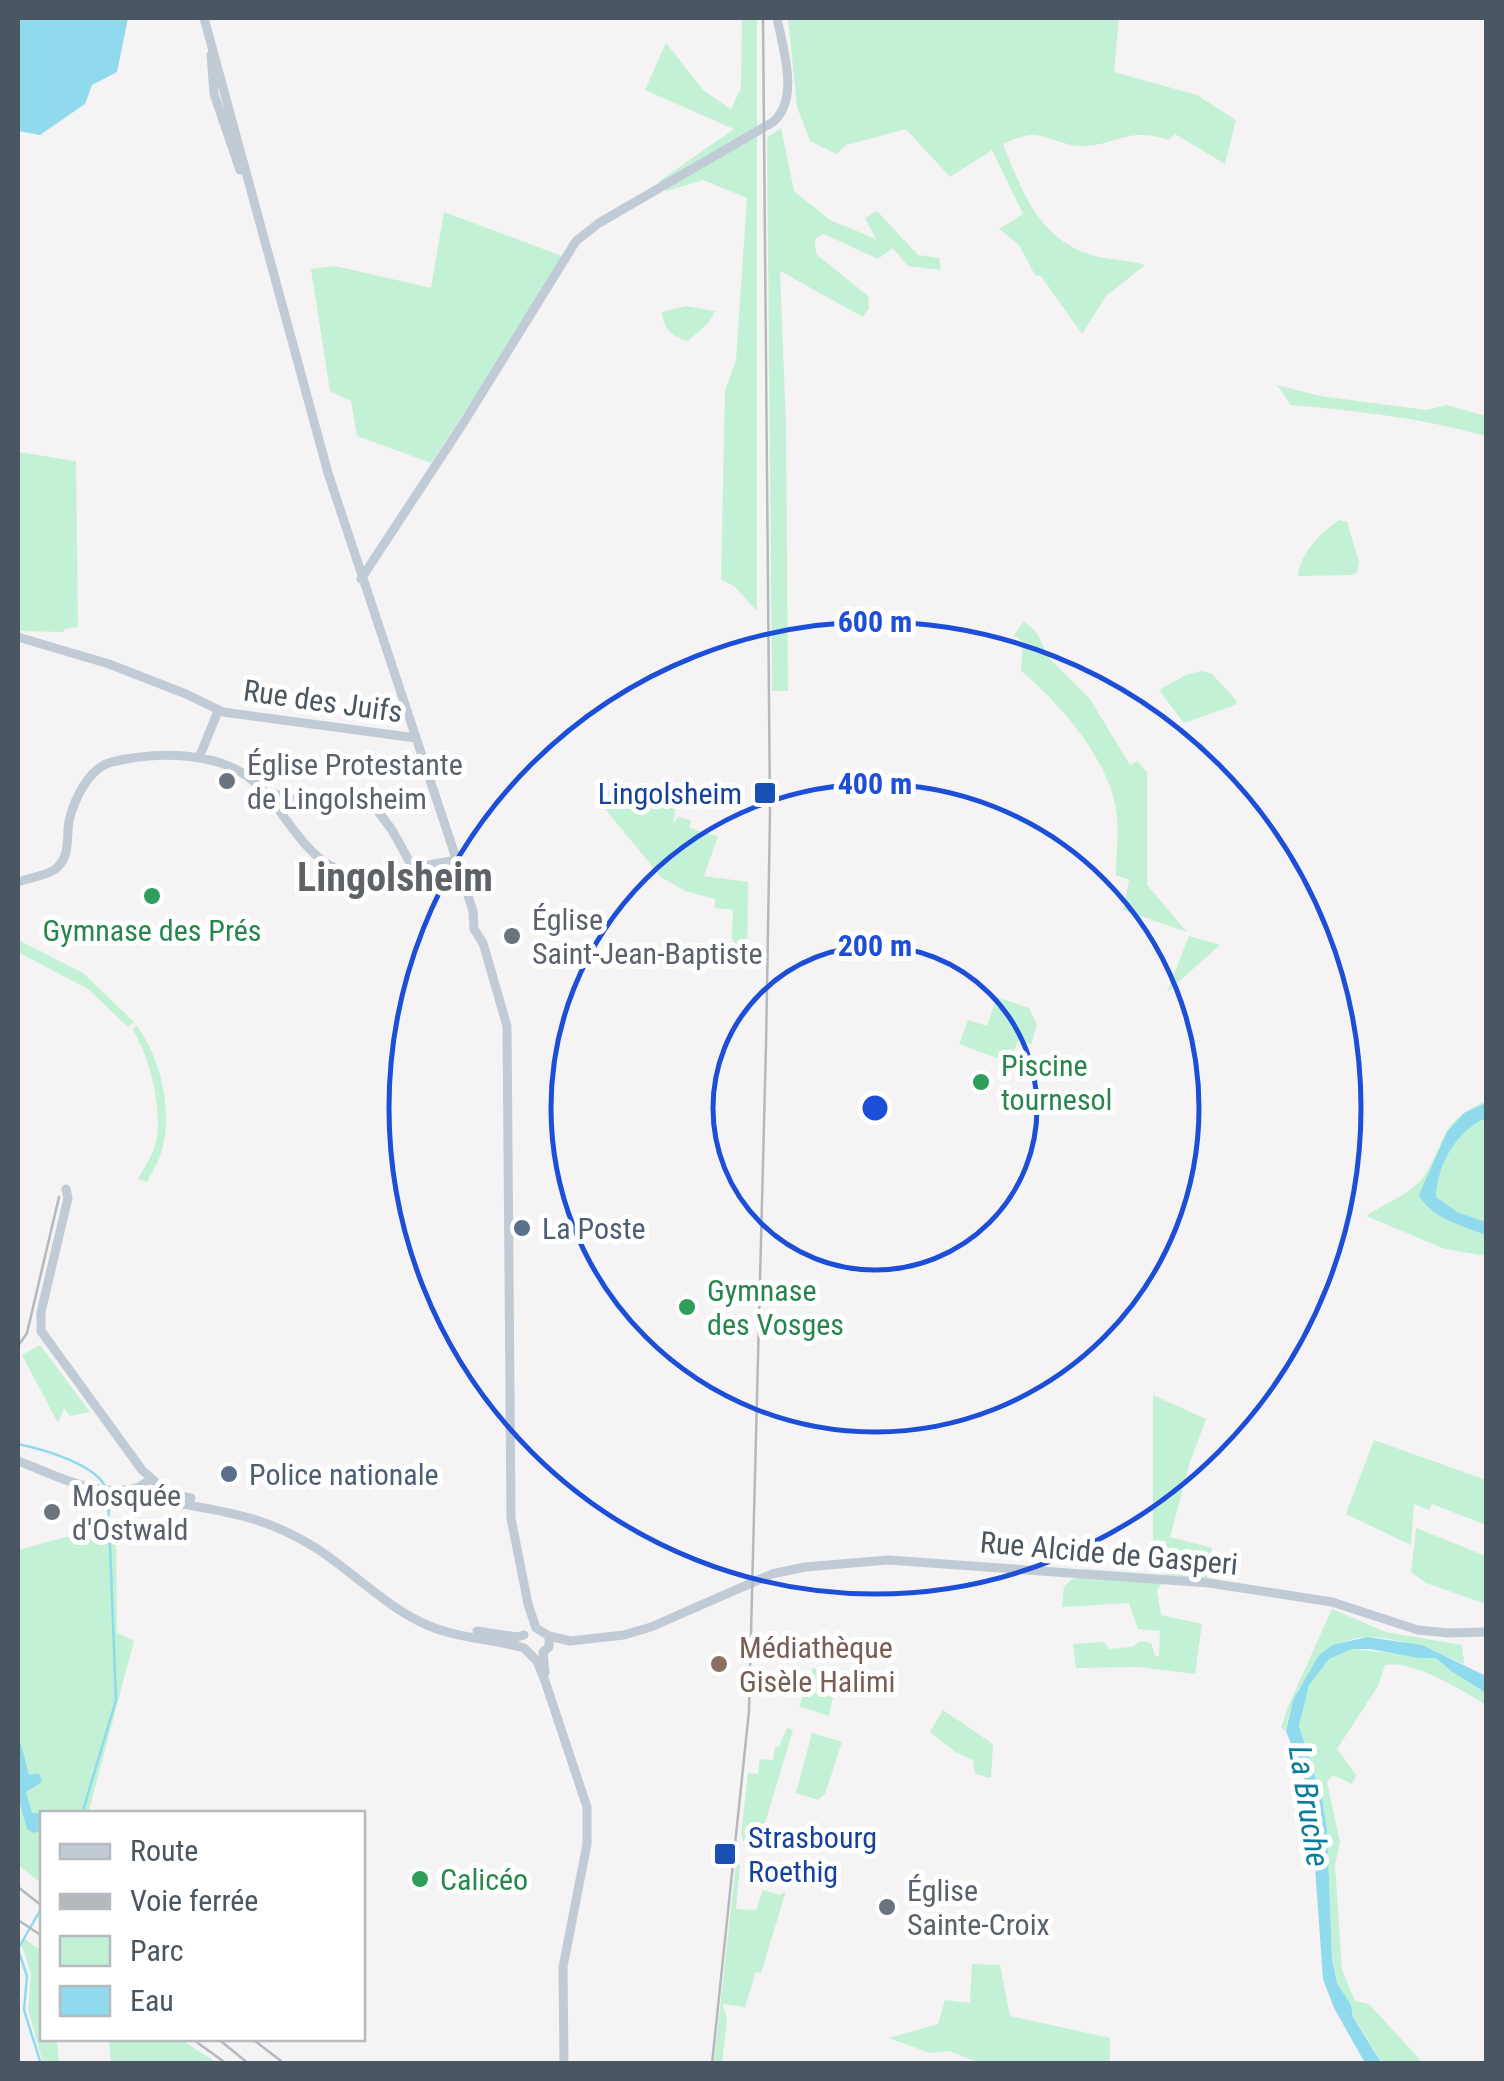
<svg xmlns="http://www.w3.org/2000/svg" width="1504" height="2081" font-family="'Roboto Condensed',sans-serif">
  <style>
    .green { fill: #c3f1d5 }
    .water { fill: #90daee }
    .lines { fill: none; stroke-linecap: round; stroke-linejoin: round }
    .stream { stroke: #90daee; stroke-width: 2.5 }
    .secondary { stroke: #c1cbd6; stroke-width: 9 }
    .tram { stroke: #b5b8bd; stroke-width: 2.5 }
    .rail { stroke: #b5b8bd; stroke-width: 2.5 }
    .ring { fill: none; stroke: #1d4ed8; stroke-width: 5 }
    .worship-dot { fill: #6b7280; stroke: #fff; stroke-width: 4 }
    .transit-dot { fill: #1a4fb4; stroke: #fff; stroke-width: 4 }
    .leisure-dot { fill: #2e9e5b; stroke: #fff; stroke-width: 4 }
    .service-dot { fill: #5c6f8a; stroke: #fff; stroke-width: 4 }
    .education-dot { fill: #8d6e63; stroke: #fff; stroke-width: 4 }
    .labels { text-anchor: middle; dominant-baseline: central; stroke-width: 10; stroke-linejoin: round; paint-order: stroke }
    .street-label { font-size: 30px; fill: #4a5661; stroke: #fff }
    .worship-label { font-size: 30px; fill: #5b616d; stroke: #fff; text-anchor: start }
    .transit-label { font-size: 30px; fill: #164399; stroke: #fff; text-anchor: end }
    .leisure-label { font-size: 30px; fill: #27864d; stroke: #fff; text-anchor: start }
    .service-label { font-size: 30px; fill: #4e5e75; stroke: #fff; text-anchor: start }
    .education-label { font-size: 30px; fill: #785e54; stroke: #fff; text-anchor: start }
    .water-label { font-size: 32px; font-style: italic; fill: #0c7c9b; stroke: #fff }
    .district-label { font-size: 40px; font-weight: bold; fill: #5f6368; stroke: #fff }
    .centre { fill: #1d4ed8; stroke: #fff; stroke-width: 5 }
    .ring-label { font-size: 30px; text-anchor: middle; font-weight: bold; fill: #1d4ed8; stroke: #fff; stroke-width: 10; stroke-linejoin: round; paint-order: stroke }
  </style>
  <rect width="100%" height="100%" fill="#f5f3f3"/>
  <path class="green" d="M742 18H757V611L734 586 721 580 725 391 736 360 747 198 703 180 667 191 658 182 734 129 645 90 666 43 704 91 731 109 741 88Z
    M788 18H1119L1114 72 1197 95 1236 120 1225 164 1175 134 1169 140C1126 126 1117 146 1081 146 1065 146 1050 136 1034 135 1024 134 1012 140 1003 144 1022 191 1038 238 1091 255 1109 260 1128 260 1145 265L1106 296 1082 334 1041 276 1035 275 1019 245 999 229 1023 214 992 150 950 177 906 129 846 145 836 154 810 141 797 107Z
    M781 128 794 191 830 220 876 239 865 218 877 211 918 255 939 258 941 270 908 266 893 248 878 259 824 234 815 239 816 254 868 296 869 308 863 317 780 271 786 425 788 691H772L767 138Z
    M444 212 562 256 531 311 431 463 357 436 351 401 330 391 311 269 335 266 431 288Z
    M686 306 715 311 709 322 688 341C670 335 664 330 662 312Z
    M1277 385 1320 396 1426 410 1446 405 1486 416V436C1422 418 1358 411 1291 405Z
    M18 452 76 461 78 627 64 629V632L18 631Z
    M1339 520 1347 522 1359 562 1357 572 1353 575 1298 576C1300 553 1321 533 1339 520Z
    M1024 621 1037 633 1048 657 1090 699 1130 765 1137 761 1147 772V885L1187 932 1123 910 1129 880 1116 875C1116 853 1120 826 1115 804 1105 756 1059 702 1021 671L1023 642 1014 635Z
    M1201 671 1212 674 1237 701 1235 705 1184 723 1159 690 1186 675Z
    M605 790 676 806 673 824 678 817 691 820 689 828 718 836 704 876 748 882 747 964 732 938 733 910 715 908V899L685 891 661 877 606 810Z
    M1189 936 1220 945 1167 992Z
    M18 940 83 973 134 1022 128 1027 88 989 18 952Z
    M997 997 1029 1008 1037 1025 1031 1044 1018 1041 1010 1063 959 1044 968 1020 987 1026Z
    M136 1025C161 1057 174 1114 161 1153 158 1163 152 1172 147 1182L138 1179C144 1168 153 1155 156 1142 163 1110 150 1058 133 1030Z
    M1486 1101V1256L1445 1249 1366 1216C1382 1205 1413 1193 1424 1176 1449 1138 1438 1123 1486 1101Z
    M40 1345 90 1412 70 1416 64 1408 58 1423 22 1355Z
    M1153 1395 1206 1419 1190 1462 1170 1537 1212 1548 1207 1580 1166 1576 1157 1591 1161 1615 1202 1624 1195 1674 1138 1667 1076 1668 1073 1644 1104 1642 1109 1649 1132 1647 1141 1641 1151 1643 1155 1656H1159L1160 1631 1138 1629 1129 1603 1062 1607 1064 1586 1085 1569 1166 1575V1541L1153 1540Z
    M1374 1440 1486 1480V1525L1432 1504 1429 1510 1414 1504 1411 1545 1346 1514Z
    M1416 1528 1486 1556V1604L1426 1583 1411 1572Z
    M88 1531 116 1537 117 1633 134 1641 88 1814H42V1884L18 1865V1550Z
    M1332 1609 1386 1632 1462 1645 1464 1664C1437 1652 1372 1625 1344 1643 1336 1648 1328 1657 1320 1663 1299 1682 1290 1703 1286 1731L1281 1728 1287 1709Z
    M1352 1649 1436 1658 1451 1671 1486 1693V1705C1464 1691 1411 1659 1385 1665L1378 1686 1337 1749 1356 1775 1352 1784 1333 1775 1327 1782 1340 1842 1335 1865 1342 1970 1355 2001 1369 2004 1423 2063H1382L1353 2016 1351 2005 1337 1983 1332 1958 1327 1829 1322 1797 1299 1726 1309 1685 1319 1669 1328 1659Z
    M813 1668 838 1674 829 1716 799 1706Z
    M943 1710 993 1744 991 1778 975 1774 973 1760 957 1753 930 1732Z
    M787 1728 793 1730 759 1843 743 1841 741 1834 748 1773 758 1774 760 1759 773 1760 775 1747H779Z
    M812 1733 842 1742 825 1794 818 1800 796 1793Z
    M736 1863 740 1865 736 1909 756 1910 763 1890 780 1895 786 1891 761 1973 756 1972 745 2007 723 2004 727 2020 722 2063H714Z
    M23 1938 42 1951V2038L57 2039 59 2063H43L28 2010 31 1974 21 1943Z
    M972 1964 1000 1965 1010 2016 1110 2038V2063H980L949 2051 930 2053 889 2038 938 2024 945 2000 970 2003Z
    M109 2039H180L217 2063H111Z"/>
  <path class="water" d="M18 18H128L117 72 92 85 85 104 40 135 18 131Z
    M1486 1103V1118C1456 1131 1437 1165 1436 1197L1457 1212 1486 1222V1235C1463 1226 1431 1218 1419 1195L1447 1132 1464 1113Z
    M1367 1637 1422 1645 1486 1676V1693L1451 1671 1436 1658H1419L1370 1649H1352L1329 1659 1309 1685 1299 1726 1322 1798 1327 1829 1332 1959 1337 1983 1351 2005 1353 2017 1382 2064 1365 2063 1334 2008 1323 1979 1313 1838 1304 1778 1286 1731 1293 1700 1319 1655 1333 1645Z
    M21 1744 29 1775 39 1773 42 1782 26 1792 32 1813H49L42 1814V1830L33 1833 27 1829 18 1797V1745Z"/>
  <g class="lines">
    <path class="stream" d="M18 1444C42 1449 96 1464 106 1488
      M82 1814 116 1700 108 1495
      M41 2064 24 2010 27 1976 18 1949 42 1907"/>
    <path class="secondary" d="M204 18 328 473 452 846 473 911 474 929 483 943 507 1026 511 1518 528 1604 536 1628
      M211 55 214 94 240 170
      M361 579 464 422 576 241 599 223 773 122C800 99 783 49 777 18
      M18 637 109 664 186 694 223 712 416 738
      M199 758 218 711
      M266 795 272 793 316 806 371 802 392 830 412 866
      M18 882C29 878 44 876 54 870 71 858 66 839 69 821 74 800 89 767 112 762 155 752 216 750 252 780 269 794 282 815 296 833 307 847 323 866 343 871 373 877 426 865 457 860
      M66 1189 68 1198 41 1312V1331L142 1470 160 1486 162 1493
      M18 1461C56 1475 98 1500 139 1487
      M150 1480 139 1487 141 1500 152 1504 162 1495
      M162 1493 191 1498
      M160 1500C223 1512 263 1514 319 1550 355 1574 388 1608 427 1625 457 1638 492 1639 524 1648L537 1661 545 1681 587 1807V1844L563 1967 564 2064
      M536 1628 549 1636V1647L543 1652 545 1673
      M477 1631 517 1637 524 1635
      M549 1636 570 1641 624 1635 651 1627 772 1574 805 1567 888 1560 1209 1583 1332 1602 1418 1630 1448 1633 1486 1632"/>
    <path class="tram" d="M18 1346 27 1333 59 1197"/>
    <path class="rail" d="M18 1887 42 1906
      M18 1920 42 1936
      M191 2038 227 2064
      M217 2038 249 2064
      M251 2038 285 2064
      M712 2064 749 1711 766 1045 770 813 763 18"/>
  </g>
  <g class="ring">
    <circle cx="875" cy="1108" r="162"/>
    <circle cx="875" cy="1108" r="324"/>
    <circle cx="875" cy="1108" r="486"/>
  </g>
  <g class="worship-dot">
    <circle cx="227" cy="781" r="10"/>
    <circle cx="512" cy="936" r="10"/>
    <circle cx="52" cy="1512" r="10"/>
    <circle cx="887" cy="1907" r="10"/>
  </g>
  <g class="transit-dot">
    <rect x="753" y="781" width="24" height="24" rx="5"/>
    <rect x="713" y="1842" width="24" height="24" rx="5"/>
  </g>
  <g class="leisure-dot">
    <circle cx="152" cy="896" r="10"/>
    <circle cx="981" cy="1082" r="10"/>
    <circle cx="687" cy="1307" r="10"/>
    <circle cx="420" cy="1879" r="10"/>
  </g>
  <g class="service-dot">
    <circle cx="522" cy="1228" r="10"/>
    <circle cx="229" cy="1474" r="10"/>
  </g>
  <circle class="education-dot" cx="719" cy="1664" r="10"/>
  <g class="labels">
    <g class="street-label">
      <text transform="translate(323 701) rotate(8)">Rue des Juifs</text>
      <text transform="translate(1109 1553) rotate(5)">Rue Alcide de Gasperi</text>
    </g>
    <g class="worship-label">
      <text x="247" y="764">Église Protestante<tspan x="247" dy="34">de Lingolsheim</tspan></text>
      <text x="532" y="919">Église<tspan x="532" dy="34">Saint-Jean-Baptiste</tspan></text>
      <text x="72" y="1495">Mosquée<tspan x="72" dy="34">d'Ostwald</tspan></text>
      <text x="907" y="1890">Église<tspan x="907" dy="34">Sainte-Croix</tspan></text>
    </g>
    <g class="transit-label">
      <text x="742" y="793">Lingolsheim</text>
      <text x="748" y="1837" text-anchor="start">Strasbourg<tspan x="748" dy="34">Roethig</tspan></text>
    </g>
    <g class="leisure-label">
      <text x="152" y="930" text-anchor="middle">Gymnase des Prés</text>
      <text x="1001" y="1065">Piscine<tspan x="1001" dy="34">tournesol</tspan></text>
      <text x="707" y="1290">Gymnase<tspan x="707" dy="34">des Vosges</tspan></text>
      <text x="440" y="1879">Calicéo</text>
    </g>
    <g class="service-label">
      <text x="542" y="1228">La Poste</text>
      <text x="249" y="1474">Police nationale</text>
    </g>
    <g class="education-label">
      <text x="739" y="1647">Médiathèque<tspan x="739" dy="34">Gisèle Halimi</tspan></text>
    </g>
    <g class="water-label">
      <text transform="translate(1309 1806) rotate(81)">La Bruche</text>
    </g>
    <g class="district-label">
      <text x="395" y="877">Lingolsheim</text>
    </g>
  </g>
  <circle cx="875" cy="1108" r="15" class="centre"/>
  <g class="ring-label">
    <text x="875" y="632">600 m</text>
    <text x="875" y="794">400 m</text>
    <text x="875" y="956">200 m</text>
  </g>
  <rect width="1504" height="2081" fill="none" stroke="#4a5661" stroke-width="40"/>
  <rect x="40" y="1811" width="325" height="230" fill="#ffffff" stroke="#b7bbc0" stroke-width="2.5"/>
  <rect x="60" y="1844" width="50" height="15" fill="#c1cbd6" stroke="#b7bbc0" stroke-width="2.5"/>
  <text x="130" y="1861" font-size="30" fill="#4a5661">Route</text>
  <rect x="60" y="1894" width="50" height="15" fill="#b5b8bd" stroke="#b7bbc0" stroke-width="2.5"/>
  <text x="130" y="1911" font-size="30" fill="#4a5661">Voie ferrée</text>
  <rect x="60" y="1936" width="50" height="30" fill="#c3f1d5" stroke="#b7bbc0" stroke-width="2.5"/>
  <text x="130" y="1961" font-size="30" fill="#4a5661">Parc</text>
  <rect x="60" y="1986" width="50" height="30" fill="#90daee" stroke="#b7bbc0" stroke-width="2.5"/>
  <text x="130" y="2011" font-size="30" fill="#4a5661">Eau</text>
</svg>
